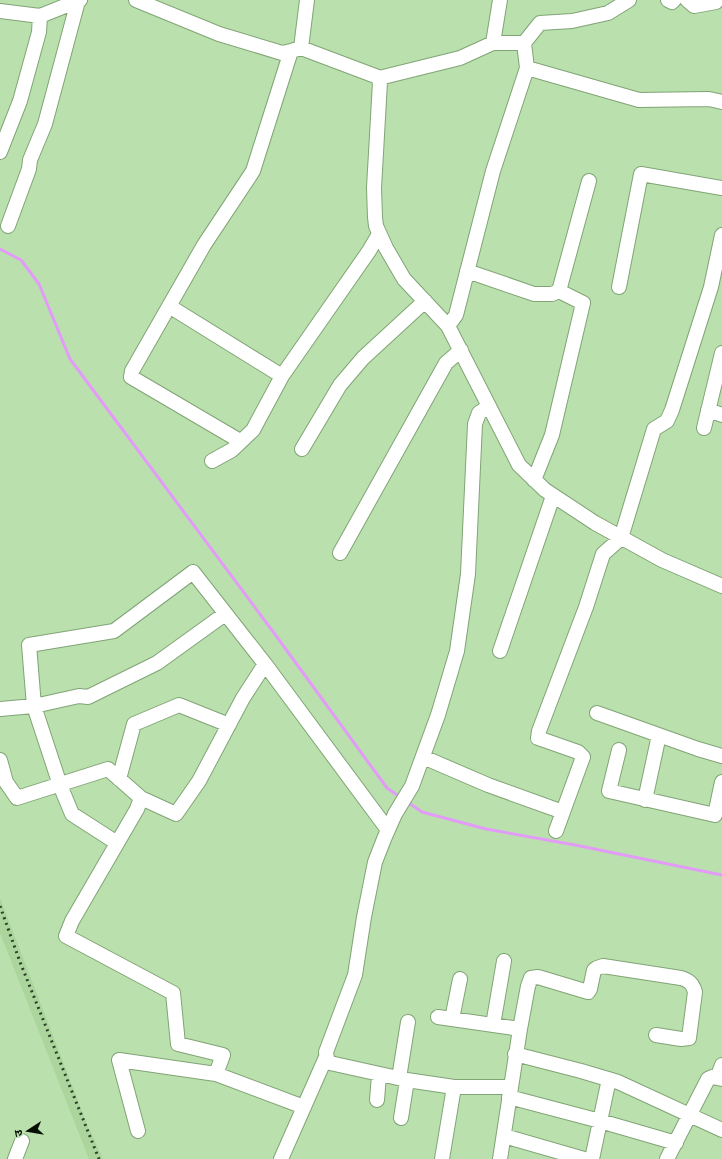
<svg xmlns="http://www.w3.org/2000/svg" width="722" height="1159" font-family="Overpass,'Noto Sans Devanagari',sans-serif">
  <style>
    .built { fill: #abd59d }
    .lines { fill: none; stroke-linecap: round; stroke-linejoin: round }
    .stream { stroke: #e29cf8; stroke-width: 3 }
    .minor-casing { stroke: #81a475; stroke-width: 16 }
    .minor { stroke: #fff; stroke-width: 14 }
    .rail { stroke: #2f412a; stroke-width: 3; stroke-dasharray: 2 4; stroke-linecap: butt }
  </style>
  <rect width="100%" height="100%" fill="#bae0ae"/>
  <path class="built" d="M0 898 87 1124 103 1159H89L0 933Z"/>
  <g class="lines">
    <path class="stream" d="M0 249 21 260 39 284 70 359 274 633 387 788 400 797
      M406 801 422 812 486 829 575 845 722 875"/>
    <g class="minor-casing">
      <path id="minor" d="M136 0 219 34 282 53 291 51 301 48 378 77 380 82 374 188 375 217 376 226 386 248 404 279 448 326 519 465 545 490 595 523 662 560 722 586
        M668 0 672 2 674 0
        M687 0 694 6 716 2 717 0
        M0 11 40 16 80 0
        M493 43 500 0
        M301 48 307 0
        M527 68 524 43 540 23 572 21 608 13 629 0
        M379 78 460 58 493 43H524
        M0 152 20 101 39 32 40 16
        M8 226 29 169 30 160 45 124 78 1
        M467 271 534 294H552L559 291
        M619 287 641 174 722 188
        M559 291 589 181
        M169 306 282 376
        M448 326 456 315 493 171 527 68 639 100 709 99 722 102
        M708 410 722 415
        M704 428 722 353
        M240 441 131 377 132 371 204 245 253 171 291 51
        M302 449 340 385 363 358 425 301
        M212 461 232 450 253 430 282 376 369 251 379 234
        M534 480 552 435 583 303 559 291
        M340 553 446 363 461 350
        M500 651 553 496
        M0 709 34 706 79 696 88 697 157 663 225 614
        M597 713 698 749 722 756
        M619 750 609 791 715 815 722 782
        M423 757 488 785 563 812
        M0 760 6 782 17 798 108 769 141 798 176 814 199 781 243 698 265 664
        M119 779 134 724 179 705 229 725
        M141 798 137 809 72 921 66 936 173 993 178 1044 223 1055 216 1074
        M645 800 659 735
        M556 831 583 757 578 752 538 738 539 731 586 607 603 554 621 538 654 429 667 421 672 410 711 287 722 235
        M117 843 72 814 60 785 34 706 29 645 114 631 193 572 265 664 388 830
        M438 1017 520 1029
        M452 1019 460 979
        M493 1025 504 961
        M515 1054 581 1071 618 1082 722 1130
        M399 1078 408 1022
        M717 1078 722 1065
        M454 1087H510
        M509 1097 600 1121 676 1143
        M377 1100 379 1075
        M401 1118 407 1080
        M138 1131 119 1060 216 1074 304 1107
        M504 1136 584 1159
        M15 1159 22 1141
        M281 1159 326 1057
        M442 1159 454 1087 407 1080 330 1063 327 1059 326 1052 355 975 364 917 375 862 384 839 395 814 412 786 438 715 457 651 468 574 475 424 479 413 489 406
        M500 1159 520 1029 528 986 531 978 538 977 588 992 590 989 594 970 597 968 603 966 681 978C689 980 693 984 695 992L689 1038 681 1039 656 1035
        M592 1159 609 1079
        M667 1159 708 1079 712 1077 722 1079"/>
    </g>
    <use href="#minor" class="minor"/>
    <path class="rail" d="M0 906 20 962 99 1159"/>
  </g>
  <g transform="translate(28 1131) rotate(258)" stroke="#bae0ae" stroke-width="3" paint-order="stroke">
  <path d="M0-3L7 15L0 10L-7 15Z" fill="#051002"/>
  <text y="-6" font-size="11" font-weight="bold" text-anchor="middle" fill="#051002">उ</text>
  </g>
</svg>
